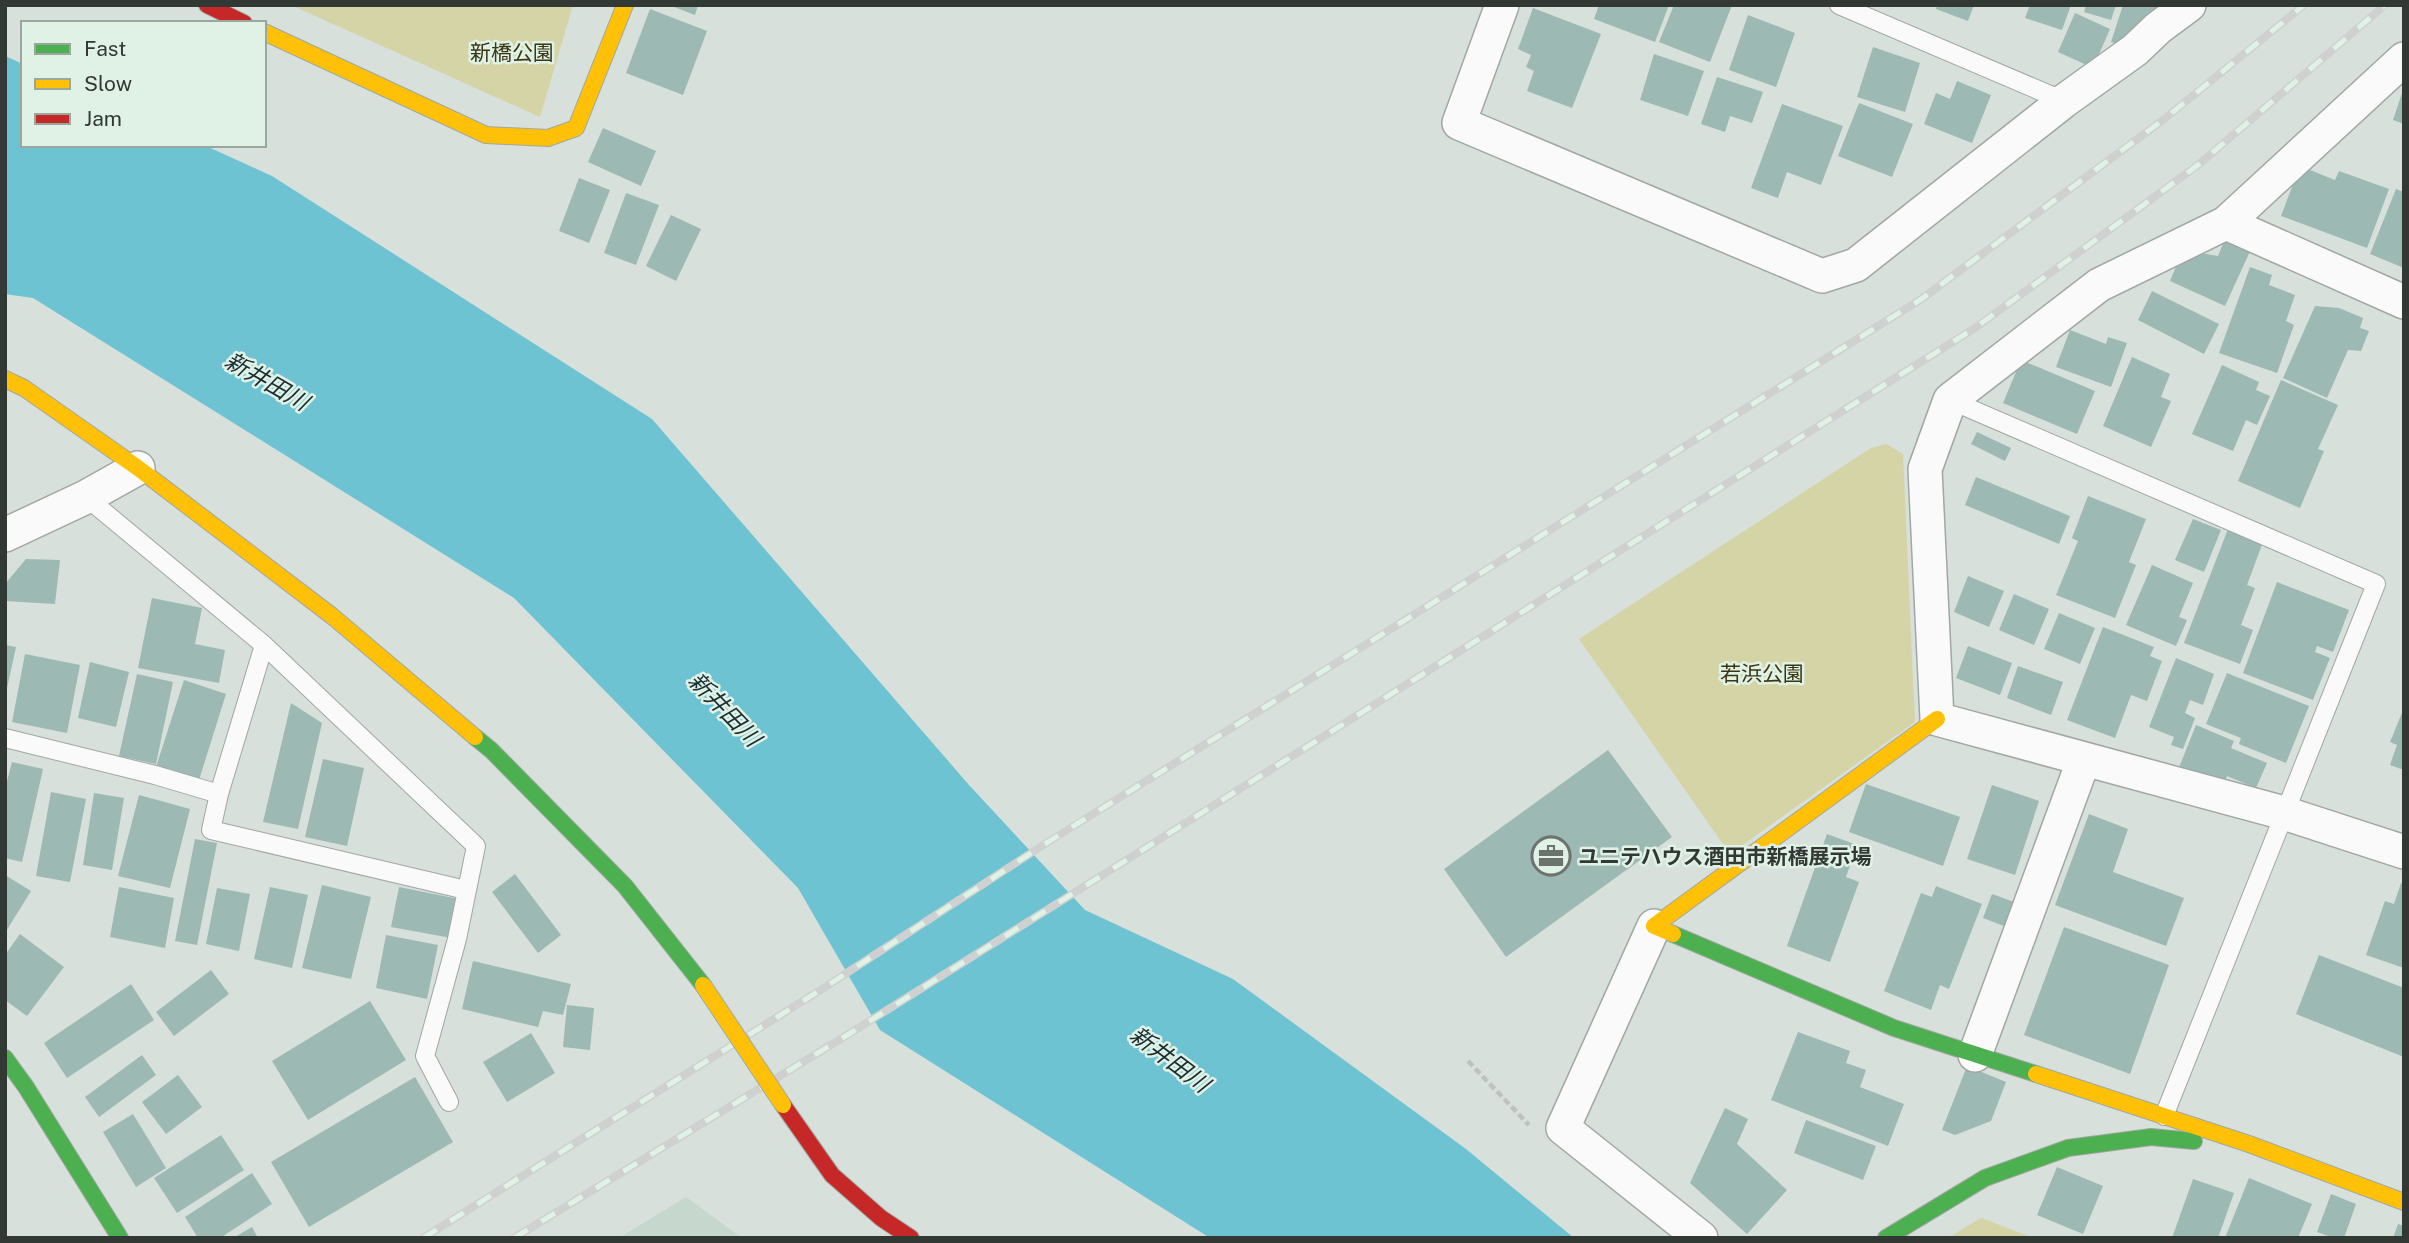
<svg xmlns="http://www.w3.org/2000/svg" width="2409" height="1243" font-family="'Public Sans','Noto Sans JP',sans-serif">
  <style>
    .built { fill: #c6d7cd }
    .green { fill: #d4d4a6 }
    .water { fill: #6ec3d2 }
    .building { fill: #9db9b4 }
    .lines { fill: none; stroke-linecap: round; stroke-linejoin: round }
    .lane-casing { stroke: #a1a7a3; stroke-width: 20 }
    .street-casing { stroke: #a1a7a3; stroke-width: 36 }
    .fast-casing { stroke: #a1a7a3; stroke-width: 18 }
    .slow-casing { stroke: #a1a7a3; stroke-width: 18 }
    .jam-casing { stroke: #a1a7a3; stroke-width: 18 }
    .path { stroke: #bfc1c0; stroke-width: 4.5; stroke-dasharray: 7 3.5; stroke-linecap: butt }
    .lane { stroke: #f9faf9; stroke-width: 18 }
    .street { stroke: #f9faf9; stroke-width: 33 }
    .fast { stroke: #4caf50; stroke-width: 16 }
    .slow { stroke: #ffc107; stroke-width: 16 }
    .jam { stroke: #c62828; stroke-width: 16 }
    .rail-casing { stroke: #ced1cf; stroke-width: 8 }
    .rail { stroke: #e0f1e6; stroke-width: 5; stroke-dasharray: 16; stroke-linecap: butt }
    .slow-bridge-casing { stroke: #a1a7a3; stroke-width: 18; stroke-linecap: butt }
    .slow-bridge { stroke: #ffc107; stroke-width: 16 }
    .labels { text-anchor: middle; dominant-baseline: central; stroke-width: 5; stroke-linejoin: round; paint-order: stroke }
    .park-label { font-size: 21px; fill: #3a3611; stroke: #e0f1e6 }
    .poi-label { font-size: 21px; font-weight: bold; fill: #323935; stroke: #e0f1e6; text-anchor: start }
    .water-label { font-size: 23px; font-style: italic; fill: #182c31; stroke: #e0f1e6 }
  </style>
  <rect width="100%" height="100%" fill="#d7e0da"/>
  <path class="built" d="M686 1197 742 1238H619Z"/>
  <path class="green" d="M291 5H573L540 117Z
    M1886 444 1903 454 1915 722 1730 854 1579 639 1871 448Z
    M1981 1218 2034 1238H1948Z"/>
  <path class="water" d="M5 56 23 64V145H204L272 176 652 419 969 785 1085 910 1233 979 1466 1149 1574 1238H1210L880 1030 798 888 514 598 33 298 5 294Z"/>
  <path class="building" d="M669 5H698L695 15Z
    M1599 5H1669L1655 42 1594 19Z
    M1674 5H1732L1710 62 1659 42Z
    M1937 5H1974L1968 21 1936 9Z
    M2030 5H2071L2062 30 2025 18Z
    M2086 5H2116L2111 20 2084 12Z
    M2123 5H2176L2135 50 2111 42Z
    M1533 8 1601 34 1572 108 1527 91 1534 71 1526 67 1531 55 1518 49Z
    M650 9 707 31 683 95 626 73Z
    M2075 13 2110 29 2093 68 2058 52Z
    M1748 15 1795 33 1776 87 1729 70Z
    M1873 47 1920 63 1905 112 1857 97Z
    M1654 54 1704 71 1688 116 1640 100Z
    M1717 77 1763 92 1752 123 1730 116 1725 132 1701 124Z
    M1957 81 1991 95 1972 143 1924 124 1936 93 1950 99Z
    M2403 90H2404V124L2393 120Z
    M1859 103 1913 124 1892 177 1838 156Z
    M1782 104 1843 126 1821 185 1787 172 1778 198 1751 188Z
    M603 128 656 151 641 186 588 162Z
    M2300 166 2335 180 2339 171 2389 189 2367 248 2281 216Z
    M579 178 610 190 589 243 559 231Z
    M2396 189 2404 192V268L2370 254Z
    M626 193 659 205 636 265 604 253Z
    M671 215 701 229 676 281 646 266Z
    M2226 236 2252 247 2225 306 2170 281 2183 250 2218 256Z
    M2250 267 2272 275 2269 285 2295 295 2286 321 2294 325 2277 373 2219 353Z
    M2152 291 2219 324 2204 354 2138 320Z
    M2315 306 2339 308 2363 318 2360 328 2369 331 2361 351 2348 350 2327 398 2283 378Z
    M2070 330 2106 344 2108 337 2127 343 2111 387 2056 367Z
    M2132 357 2170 374 2161 397 2171 401 2151 447 2103 426Z
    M2021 360 2095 391 2077 434 2003 403Z
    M2222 365 2259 382 2256 390 2270 396 2257 425 2246 420 2233 451 2192 434Z
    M2281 380 2338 405 2318 449 2324 451 2300 508 2238 481Z
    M1977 432 2011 448 2005 461 1971 444Z
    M1976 477 2070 516 2059 544 1965 505Z
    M2088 496 2146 519 2129 562 2136 565 2115 618 2056 595 2078 541 2072 538Z
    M2193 519 2221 530 2204 572 2175 560Z
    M2228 529 2263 542 2247 585 2255 588 2241 625 2253 630 2240 664 2184 643Z
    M26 559 60 560 55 604 5 601V584Z
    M2152 565 2193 583 2179 617 2187 620 2176 646 2126 625Z
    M1968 576 2004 591 1989 627 1954 612Z
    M2277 582 2349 610 2333 652 2317 646 2315 652 2330 658 2313 700 2243 673Z
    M2014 594 2049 609 2034 645 1999 630Z
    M152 598 202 608 195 644 225 650 219 683 138 668Z
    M2059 613 2095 628 2080 664 2044 649Z
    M2103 627 2154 647 2150 656 2162 661 2147 701 2131 695 2115 738 2067 720Z
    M5 645 16 647 6 693H5Z
    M1968 646 2012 663 2000 695 1956 678Z
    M25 654 80 665 67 733 12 722Z
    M2176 658 2214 674 2203 705 2190 700 2185 713 2195 718 2183 749 2171 745 2174 737 2149 727Z
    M90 662 129 672 116 727 78 718Z
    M2018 666 2063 682 2051 715 2007 698Z
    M2227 673 2309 706 2286 763 2239 744 2241 738 2206 724Z
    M137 674 173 682 156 764 119 756Z
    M184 680 226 694 199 780 156 767Z
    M291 703 322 723 298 829 263 822Z
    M2404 708V770L2390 765 2397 745 2390 742Z
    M2196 725 2234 741 2231 748 2267 763 2256 788 2227 776 2220 793 2176 775Z
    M1608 750 1672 837 1506 957 1444 869Z
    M323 759 364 768 347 846 305 837Z
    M12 762 43 769 22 862 5 858V789Z
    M1866 784 1960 817 1943 866 1849 832Z
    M1992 785 2039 801 2015 875 1967 859Z
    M51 792 86 799 70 882 36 876Z
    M94 793 124 798 112 870 83 865Z
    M139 795 190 809 170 888 118 876Z
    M2089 814 2128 829 2113 872 2184 898 2166 946 2055 905Z
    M1827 834 1857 845 1846 877 1859 882 1830 962 1787 946Z
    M195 839 217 843 197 945 175 941Z
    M515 874 561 935 538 953 492 892Z
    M5 875 31 891 5 933Z
    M2401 883 2404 884V968L2366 955 2385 901 2394 904Z
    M322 885 371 897 351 979 302 968Z
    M1936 886 1982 904 1949 989 1940 985 1931 1010 1884 991 1921 893 1932 897Z
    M119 887 174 898 165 948 110 937Z
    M270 887 308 895 292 968 254 959Z
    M399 887 464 900 457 939 391 927Z
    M217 888 250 894 239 951 206 944Z
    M1992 894 2014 902 2004 926 1983 918Z
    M2064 927 2169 965 2130 1074 2024 1035Z
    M20 934 64 967 27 1016 5 1000V955Z
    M386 935 438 945 427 999 376 988Z
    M2319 955 2404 988V1057L2296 1014Z
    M473 961 571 984 563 1015 543 1011 538 1027 462 1009Z
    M211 970 229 994 174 1036 156 1012Z
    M131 984 154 1020 67 1078 44 1043Z
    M370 1001 406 1060 308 1120 272 1061Z
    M567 1005 594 1008 590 1050 563 1047Z
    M1798 1032 1850 1051 1846 1063 1866 1070 1860 1087 1904 1104 1888 1146 1771 1100Z
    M531 1033 555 1073 507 1102 483 1062Z
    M142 1055 156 1075 99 1117 85 1097Z
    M1967 1066 2006 1082 1991 1121 1955 1135 1942 1130Z
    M178 1075 202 1107 166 1134 142 1102Z
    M415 1077 453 1142 309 1227 271 1162Z
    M1725 1108 1748 1119 1737 1144 1787 1190 1747 1234 1690 1183Z
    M133 1114 166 1168 136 1187 103 1132Z
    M1806 1120 1876 1146 1863 1180 1794 1153Z
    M221 1135 244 1170 177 1213 154 1178Z
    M2057 1167 2103 1186 2083 1234 2037 1215Z
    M252 1173 272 1204 220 1238H198L185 1217Z
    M2249 1178 2312 1204 2298 1238 2275 1236 2274 1238H2225Z
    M2193 1179 2234 1193 2218 1238H2172Z
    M2331 1194 2356 1204 2344 1238H2334L2317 1232Z
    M2398 1224 2404 1226V1238H2393Z
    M252 1227 258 1238H233Z"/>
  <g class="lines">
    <g class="lane-casing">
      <path id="lane" d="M1839 5 2064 101
        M1950 400 2376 584 2164 1116
        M86 497 264 645 476 846 457 939 425 1056 449 1102
        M264 645 219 794 211 830 466 890
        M5 738 155 775 219 794"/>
    </g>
    <g class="street-casing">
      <path id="street" d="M1502 5 1459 123 1822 276 1856 265 2064 101 2135 50 2158 28 2189 5
        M2404 59 2226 223 2099 285 1950 400 1925 469 1937 719 2284 813 2404 852
        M2226 223 2404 302
        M5 535 86 497 138 468
        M1654 926 1563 1128 1701 1238
        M1975 1055 2084 759"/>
    </g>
    <g class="fast-casing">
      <path id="fast" d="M475 737 491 750 625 886 703 985
        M1673 934 1894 1028 2036 1074
        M5 1058 26 1087 120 1238
        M1886 1238 1985 1178 2068 1148 2151 1137 2194 1141"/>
    </g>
    <g class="slow-casing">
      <path id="slow" d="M264 32 486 135 548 138 576 128 625 5
        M5 379 24 388 138 468 332 616 475 737
        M1673 934 1654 926 1937 719
        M2036 1074 2249 1144 2404 1202"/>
    </g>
    <g class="jam-casing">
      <path id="jam" d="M207 5 244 23
        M783 1105 832 1175 881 1218 911 1238"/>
    </g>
    <path class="path" d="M1468 1061 1529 1125"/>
    <use href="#lane" class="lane"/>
    <use href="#street" class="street"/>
    <use href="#fast" class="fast"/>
    <use href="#slow" class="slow"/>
    <use href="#jam" class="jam"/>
    <g class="rail-casing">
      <path id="rail" d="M423 1238 819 991 1048 842 1920 300 2163 120 2304 5
        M514 1238 844 1037 1975 328 2198 165 2385 5"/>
    </g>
    <use href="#rail" class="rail"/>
    <g class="slow-bridge-casing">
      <path id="slow-bridge" d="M703 985 783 1105"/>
    </g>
    <use href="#slow-bridge" class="slow-bridge"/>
  </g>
  <defs>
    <g id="office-ring" transform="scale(2.0125)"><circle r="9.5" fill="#e0f1e6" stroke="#6c736f" stroke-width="1.5"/><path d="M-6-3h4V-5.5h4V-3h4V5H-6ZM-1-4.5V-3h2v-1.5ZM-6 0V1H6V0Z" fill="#6c736f"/></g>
  </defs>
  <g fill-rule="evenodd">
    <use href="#office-ring" x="1551" y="856"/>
  </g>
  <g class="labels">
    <g class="park-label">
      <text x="512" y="52">新橋公園</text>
      <text x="1762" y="673">若浜公園</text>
    </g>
    <g class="poi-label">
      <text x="1578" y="856">ユニテハウス酒田市新橋展示場</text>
    </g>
    <g class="water-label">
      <text transform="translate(267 381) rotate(30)">新井田川</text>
      <text transform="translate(725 709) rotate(46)">新井田川</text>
      <text transform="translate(1170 1059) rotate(37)">新井田川</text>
    </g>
  </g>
  <rect width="2409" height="1243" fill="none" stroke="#323935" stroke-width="14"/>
  <rect x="21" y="21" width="245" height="126" fill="#e0f1e6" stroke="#9aa79f" stroke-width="2"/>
  <rect x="35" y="44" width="35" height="10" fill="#4caf50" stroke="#9aa79f" stroke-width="2"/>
  <text x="84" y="56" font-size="21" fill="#323935">Fast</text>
  <rect x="35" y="79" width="35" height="10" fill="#ffc107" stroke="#9aa79f" stroke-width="2"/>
  <text x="84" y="91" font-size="21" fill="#323935">Slow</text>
  <rect x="35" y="114" width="35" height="10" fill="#c62828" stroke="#9aa79f" stroke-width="2"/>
  <text x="84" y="126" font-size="21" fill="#323935">Jam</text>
</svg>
